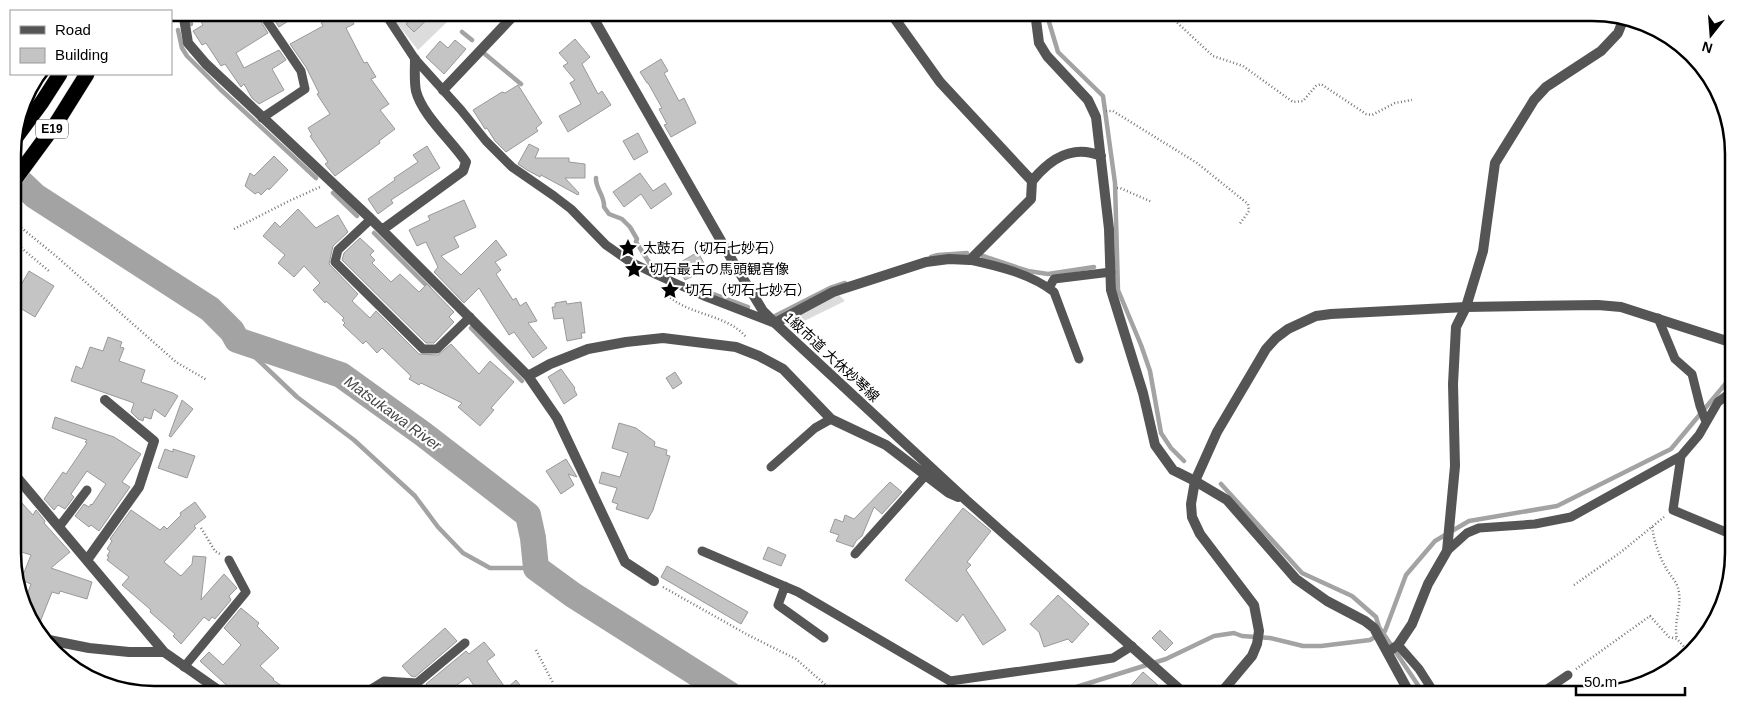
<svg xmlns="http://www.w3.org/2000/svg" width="1746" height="707" font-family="Arial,'Noto Sans JP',sans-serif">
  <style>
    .green { fill: #dcdcdc }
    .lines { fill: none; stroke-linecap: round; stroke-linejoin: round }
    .stream { stroke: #a3a3a3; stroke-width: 4.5 }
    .river { stroke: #a3a3a3; stroke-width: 26 }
    .building { fill: #c4c4c4; stroke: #999 }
    .motorway-casing { stroke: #dbdbdb; stroke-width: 16 }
    .path { stroke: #777; stroke-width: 2.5; stroke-dasharray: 1 2.5; stroke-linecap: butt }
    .service { stroke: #555; stroke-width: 9 }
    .minor { stroke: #555; stroke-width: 10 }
    .tertiary { stroke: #555; stroke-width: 10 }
    .motorway { stroke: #000; stroke-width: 15 }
    .labels { text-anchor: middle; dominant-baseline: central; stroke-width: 4.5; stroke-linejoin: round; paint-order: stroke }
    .shield { fill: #fff; stroke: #4c4c4c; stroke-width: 1 }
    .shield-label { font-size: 12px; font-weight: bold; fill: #000 }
    .poi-label { font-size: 14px; fill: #000; stroke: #fff; text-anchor: start }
    .street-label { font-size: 14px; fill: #000; stroke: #fff }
    .water-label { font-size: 15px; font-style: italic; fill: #444; stroke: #fff }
    .rim { fill: none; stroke: #000; stroke-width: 2.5 }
  </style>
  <rect width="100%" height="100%" fill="#fff"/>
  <path class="green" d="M389 13H436L448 21 418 50Z
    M838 294 845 301 796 325 788 321Z"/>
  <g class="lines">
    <path class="stream" d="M188 12 191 24
      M439 12 445 17
      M1046 12 1058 52 1103 96 1115 183 1118 290 1141 345 1150 371 1161 433 1171 448 1184 461
      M178 30 182 48 187 56 220 89 316 178
      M462 32 472 40
      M485 54 521 84
      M596 178C595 188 605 196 604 207L609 214 622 219 630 227 637 239 636 242 654 270 656 271
      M333 193 357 216
      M374 233 429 288
      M983 256 1028 271 1048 274 1094 267
      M931 257 938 255 967 253
      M695 287 748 307
      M775 316 830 288 845 283
      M471 328 522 381
      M237 340 297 397 354 440 415 496 438 527 463 553 490 568H536
      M1221 484 1302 573 1352 596 1376 617 1379 627 1424 694
      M1385 631 1406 575 1435 541 1469 521 1557 506 1671 449 1727 382 1733 381
      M1054 694 1166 659 1214 636 1234 633 1242 636 1270 638 1303 646H1321L1370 640 1378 635"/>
    <path class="river" d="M13 175 35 196 210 309 232 331 237 340 341 375 423 434 528 515 533 538 536 568 573 595 729 694"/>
  </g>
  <path class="building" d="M195 12H255L268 33 236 53 244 68 279 50 286 60 272 69 284 90 259 104 252 98 244 84 241 87 225 64 221 66 206 43 202 45 193 31 203 25Z
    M269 12H302L279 27Z
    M341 12H347L354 24 346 28 364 63 367 62 376 77 371 79 389 104 380 110 395 129 379 141 380 143 335 176 325 164 328 162 310 136 312 135 308 128 330 114 317 94 319 93 306 67 290 44 323 26 321 23Z
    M418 12H435L414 32 406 24Z
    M575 39 590 57 582 64 598 94 602 91 611 105 568 132 559 116 581 104 570 83 575 80 563 66 568 63 559 53Z
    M455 40 466 49 444 74 426 57 440 41 448 48Z
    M661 59 668 71 664 73 679 101 684 98 696 123 671 137 664 125 667 124 659 109 662 108 648 83H647L640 72Z
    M518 85 542 123 536 128 538 131 506 152 495 141 487 128 485 129 473 110 502 92 505 93Z
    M638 133 648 152 634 160 623 141Z
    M529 144 539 149 535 158H569V162L585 164V178H565L579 193 578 195 541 175 540 177 527 170 518 164Z
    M427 146 440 168 391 200 393 203 378 214 368 199 395 180 394 178 418 162 413 155Z
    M274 156 288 170 269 190 268 188 261 195 258 192 255 194 245 186 250 173 254 176Z
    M640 173 653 191 665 183 672 194 651 209 641 194 624 207 613 192Z
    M464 200 476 227 454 237 459 247 441 256 461 275 496 240 507 255 495 262 501 270 496 274 513 300 516 298 520 306 526 302 537 321 528 323 547 348 533 358 514 332 509 335 479 288 464 303 434 272 438 267 426 242 417 246 409 230 430 220 428 216Z
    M298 209 316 228 338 215 348 232 333 246 329 264 358 294 352 301 370 318 376 311 419 354 438 355 451 344 479 374 490 361 514 382 491 408 494 410 480 426 458 407 462 403 421 383 419 385 409 379 411 376 382 348 377 353 366 341 363 344 343 325 345 323 342 320 344 318 326 301 325 303 313 290 320 283 304 266 294 277 278 263 285 255 263 236 275 222 280 227Z
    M360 238 374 251 370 255 375 260 372 263 391 282 400 274 419 292 427 284 454 312 449 317 454 322 434 343H426L342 260 344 253Z
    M698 252 707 269 685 280 677 264Z
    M29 271 54 286 35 317 20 308 22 304 14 299V297Z
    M566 301 567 304 581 302 585 333H581L582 338 567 341 563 318 554 319 552 307H555V303Z
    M108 337 122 342 120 347 124 348 119 361 145 370 141 382 173 393 178 396 165 417 154 409 151 419 144 417 143 421 138 419 131 412 134 403 71 381 76 366 82 369 90 347 103 351Z
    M561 369 575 388 574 389 577 395 564 404 548 377Z
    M675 372 682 383 673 389 666 378Z
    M182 400 193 409 171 437 169 436Z
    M55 417 114 437 141 454 122 482 130 487 99 531 91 525 89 527 75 516 84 504 89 507 91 504 92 505 106 484 87 471 71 494 74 497 65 509 58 505 54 510 44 499 63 472 66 474 87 443 85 442 87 440 52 428Z
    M619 423 636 428 655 442 654 446 667 450 666 455 670 456 653 510 648 519 616 509 618 504 612 502 617 488 599 483 602 472 620 477 628 453 612 448Z
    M165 449 173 452V449L195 456 187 478 158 468Z
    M566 459 577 477 568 474 574 485 561 494 546 471Z
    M890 482 902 492 882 514 874 507 862 536 856 541 853 547 836 541 839 535 830 532 835 519 843 522 845 515 854 519Z
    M21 502 33 515 36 510 45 521 44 523 70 552 51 568 92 582 87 599 60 591 59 594 52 592 38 627 25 600 31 584 21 580 31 555 15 550V508Z
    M195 502 206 517 194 526 196 528 164 562 181 576 192 564 193 556 206 557 201 600 224 574 237 588 229 596 231 600 215 619 212 617 209 621 204 617 181 644 173 636 175 634 150 612 151 610 122 585 129 577 107 560 109 557 107 556 110 551 107 549 112 541 110 539 131 510 160 530 164 526 167 529 181 515 180 513Z
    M963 508 991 531 967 562 971 565 966 570 1006 630 983 645 963 614 957 622 905 580Z
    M768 547 786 555 781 566 763 559Z
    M667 566 748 612 741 624 661 577Z
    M1058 595 1089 624 1072 643 1068 639 1044 647 1039 632 1030 624Z
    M241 608 259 623 257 626 279 648 260 666 274 679 273 680 294 694H246L237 686 233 691 200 661 209 652 223 665 241 645 224 628Z
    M445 628 457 641 415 677 411 676 402 666Z
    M1160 630 1173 643 1165 651 1152 638Z
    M484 642 495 655 487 661 506 689 516 680 527 694H480L468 677 444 694H434L426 684 466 651 469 654Z
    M1143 672 1168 694H1134L1128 689Z"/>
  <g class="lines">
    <g class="motorway-casing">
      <path id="motorway" d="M14 140 42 102 60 74
        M13 182 57 122 87 74"/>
    </g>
    <path class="path" d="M1171 12 1170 16 1213 56 1243 66 1293 102 1303 101 1316 86 1321 84 1366 114 1372 115 1395 103 1412 100
      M1106 111H1113L1197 163 1248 204 1249 211 1239 225
      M1117 188H1120L1152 202
      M13 221 56 256 176 362 207 380
      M234 229 289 201 320 187
      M13 241 49 271
      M663 290C683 316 725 312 746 337
      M1652 527C1654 541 1659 556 1666 568 1670 575 1676 581 1678 588 1683 606 1673 620 1677 639
      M201 528 215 551 220 554
      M1574 585 1621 552 1664 517
      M663 587 748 635 796 659 836 694
      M536 650 553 683
      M1576 669 1650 616 1669 637 1677 639 1688 651"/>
    <path class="service" d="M261 12 301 71 305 89 262 118
      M384 12 415 59 461 110 486 141 512 167 554 196 571 209 606 245 629 261 657 275 704 296 774 323
      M371 219 338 250 335 262 423 349H437L470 317
      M970 260C998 266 1031 274 1054 292L1079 359
      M1049 288 1054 279 1111 272
      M1658 318 1675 359 1692 374 1700 406 1706 422
      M1681 456 1673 510 1733 535
      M771 467 815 428 831 419
      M59 527 87 490
      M702 551 798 592 950 681 1113 658 1132 646
      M1447 551 1467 533 1479 528 1535 524 1571 517 1681 456 1699 435 1718 402 1733 391
      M855 554 925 476
      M785 586 778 605 824 638
      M1398 645 1419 669 1435 694
      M184 667 246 592 229 560
      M355 694 368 691 384 681 417 683 465 643
      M555 694 568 690 579 692 581 694
      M1540 694 1568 675"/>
    <path class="minor" d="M183 12 188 43 206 64 371 219 528 376 557 418 625 562 654 581
      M590 12 736 267 763 311 775 323 966 500 1185 694
      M1035 12 1039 43 1047 56 1088 100 1096 117 1109 229 1111 290 1143 393 1155 445 1173 470 1195 481 1227 500 1296 579 1327 601 1365 621 1374 628 1410 694
      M443 90 517 12
      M1032 181C1050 159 1072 144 1101 156
      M382 230 463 171 466 162C452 141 422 115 416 91 414 81 415 69 415 59
      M775 323 833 292 926 262 949 259 970 260 1031 199 1032 181 940 82 890 12
      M528 376 550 364 588 349 626 342 663 338 736 347 759 356 783 369 831 419 886 445 949 493 958 497
      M15 475 164 652 224 694
      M87 560 139 487 154 441 105 400
      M44 639 89 648 129 652H164
      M1388 652 1398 645 1412 624 1428 584 1447 551 1455 466 1453 384 1456 327 1466 307 1483 251 1495 163 1534 100 1546 87 1601 51 1618 33 1624 18"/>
    <path class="tertiary" d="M1220 694 1252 656 1257 644 1259 631 1254 605 1200 534 1192 517 1191 504 1195 481 1217 432 1266 349 1276 338 1288 329 1316 316 1331 314 1466 307 1598 305 1621 307 1733 343"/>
    <use href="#motorway" class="motorway"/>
  </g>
  <defs>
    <g id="sight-bare" transform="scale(1.5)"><path d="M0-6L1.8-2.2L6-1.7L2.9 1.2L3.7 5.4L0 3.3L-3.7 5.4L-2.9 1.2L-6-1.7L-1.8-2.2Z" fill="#000" stroke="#fff" stroke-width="2.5" paint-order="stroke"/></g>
  </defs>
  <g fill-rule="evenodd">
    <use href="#sight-bare" x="628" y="248"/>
    <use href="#sight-bare" x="634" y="269"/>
    <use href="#sight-bare" x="670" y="290"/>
  </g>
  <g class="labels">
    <rect class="shield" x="36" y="119.5" width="32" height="19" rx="4"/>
    <g class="shield-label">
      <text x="52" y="129">E19</text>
    </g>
    <g class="poi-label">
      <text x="643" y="248">太鼓石（切石七妙石）</text>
      <text x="649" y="269">切石最古の馬頭観音像</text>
      <text x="685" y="290">切石（切石七妙石）</text>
    </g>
    <g class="street-label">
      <text transform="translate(832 357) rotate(43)">1級市道 大休妙琴線</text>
    </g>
    <g class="water-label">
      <text transform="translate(393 413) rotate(36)">Matsukawa River</text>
    </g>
  </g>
  <path d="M0 0H1746V707H0ZM154 21H1592A133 133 0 0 1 1725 154V553A133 133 0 0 1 1592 686H154A133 133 0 0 1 21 553V154A133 133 0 0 1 154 21Z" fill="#fff" fill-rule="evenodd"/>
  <path class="rim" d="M154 21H1592A133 133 0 0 1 1725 154V553A133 133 0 0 1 1592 686H154A133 133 0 0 1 21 553V154A133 133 0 0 1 154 21Z"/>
  <rect x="10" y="10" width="162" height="65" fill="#ffffff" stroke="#999999"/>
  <rect x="20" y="26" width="25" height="8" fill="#555555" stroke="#999999"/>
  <text x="55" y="35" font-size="15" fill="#000000">Road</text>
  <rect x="20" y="48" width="25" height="15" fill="#c4c4c4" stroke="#999999"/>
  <text x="55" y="60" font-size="15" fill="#000000">Building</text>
  <g transform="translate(1711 35) rotate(197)" stroke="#ffffff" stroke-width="4" paint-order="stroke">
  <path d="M0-4L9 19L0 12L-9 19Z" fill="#000000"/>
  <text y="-8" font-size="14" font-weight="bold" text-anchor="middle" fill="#000000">N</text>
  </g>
  <path d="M1576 687v8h109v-8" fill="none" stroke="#000000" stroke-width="2.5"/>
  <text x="1584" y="687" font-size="15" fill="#000000" stroke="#ffffff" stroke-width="4" paint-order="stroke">50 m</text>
</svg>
